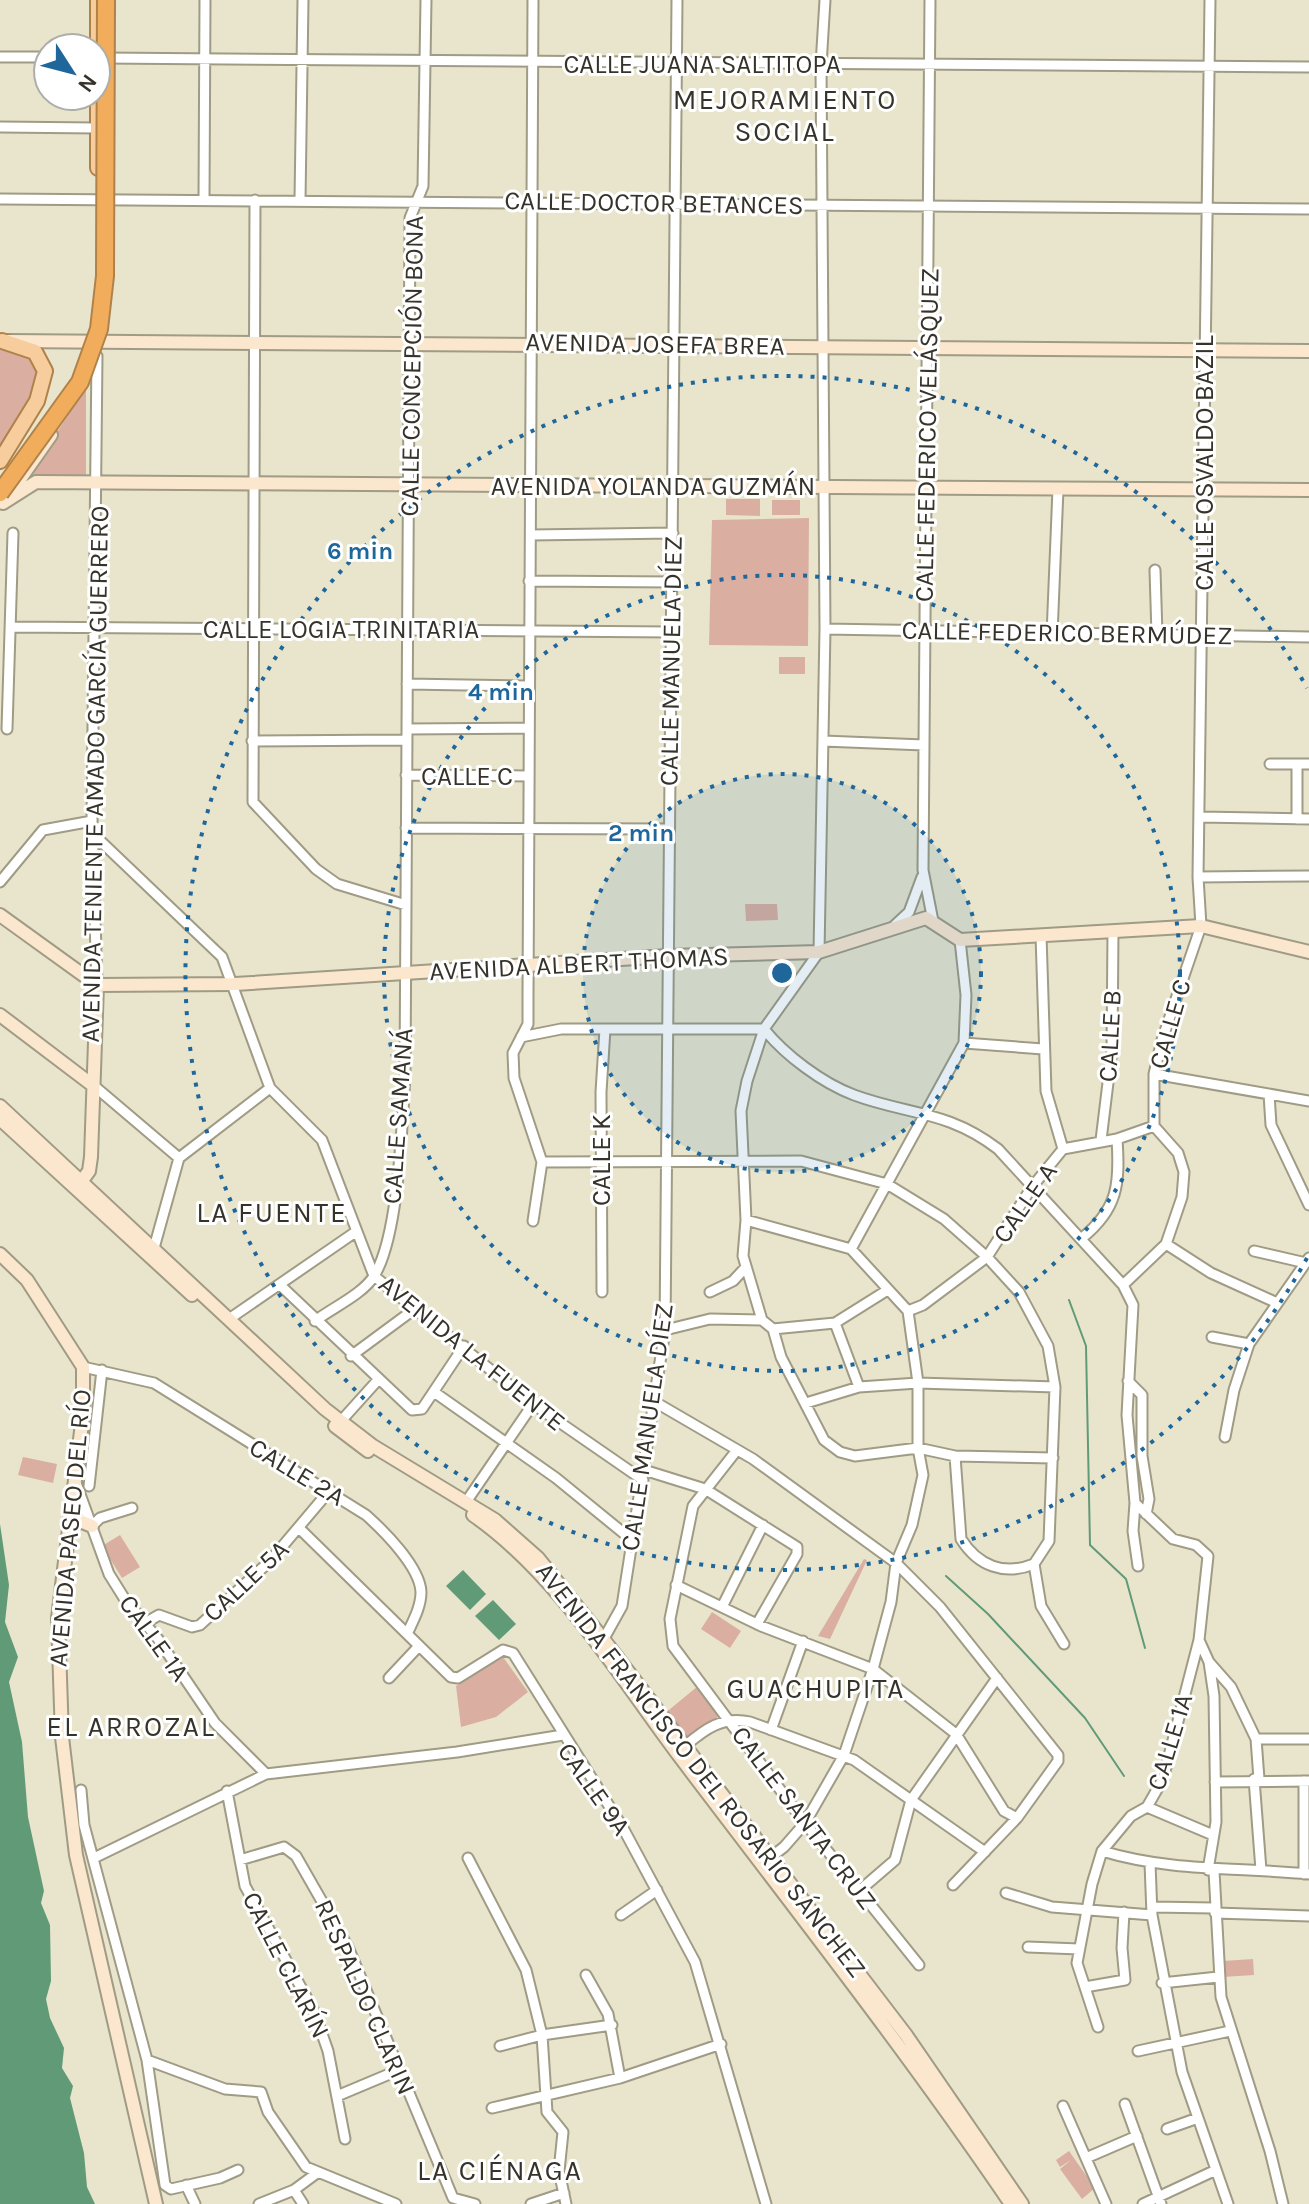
<svg xmlns="http://www.w3.org/2000/svg" width="1309" height="2204" font-family="Karla,sans-serif">
  <style>
    .green { fill: #daafa1 }
    .water { fill: #619a77 }
    .lines { fill: none; stroke-linecap: round; stroke-linejoin: round }
    .stream { stroke: #619a77; stroke-width: 2 }
    .street-casing { stroke: #9f9b85; stroke-width: 13 }
    .secondary-casing { stroke: #9f9b85; stroke-width: 16 }
    .primary-casing { stroke: #af824a; stroke-width: 18 }
    .street { stroke: #fff; stroke-width: 9 }
    .secondary { stroke: #fbe6ce; stroke-width: 12 }
    .primary { stroke: #f7cd9d; stroke-width: 14 }
    .highway-bridge-casing { stroke: #af824a; stroke-width: 20; stroke-linecap: butt }
    .highway-bridge { stroke: #f1ac5c; stroke-width: 16 }
    .ring { fill: none; stroke: #1f679b; stroke-width: 4; stroke-dasharray: 4 8 }
    .labels { text-anchor: middle; dominant-baseline: central; stroke-width: 6; stroke-linejoin: round; paint-order: stroke }
    .street-label { font-size: 26px; fill: #35332a; stroke: #fff }
    .neighbourhood-label { font-size: 28px; letter-spacing: 2px; fill: #35332a; stroke: #fff }
    .centre { fill: #1f679b; stroke: #fff; stroke-width: 4 }
    .ring-label { font-size: 24px; text-anchor: middle; font-weight: bold; fill: #1f679b; stroke: #fff; stroke-width: 6; stroke-linejoin: round; paint-order: stroke }
  </style>
  <rect width="100%" height="100%" fill="#e9e5cd"/>
  <path class="green" d="M0 345 23 349 37 362 39 386 0 452Z
    M86 388V477L36 476 31 473 34 467Z
    M726 499H760V516L726 515Z
    M772 500H800V515H772Z
    M809 518 808 646 709 645 712 520Z
    M779 657H805V674H779Z
    M745 904H777L778 920 746 921Z
    M23 1457 57 1464 53 1483 18 1475Z
    M120 1535 140 1567 122 1578 102 1546Z
    M864 1559 867 1560 830 1639 818 1636Z
    M712 1612 741 1631 730 1648 701 1629Z
    M503 1657 528 1692 496 1717 461 1727 456 1686Z
    M698 1686 719 1716 684 1743 664 1714Z
    M1253 1959 1254 1975 1223 1977V1961Z
    M1069 2151 1095 2188 1082 2199 1060 2169 1071 2160 1060 2167 1056 2160Z"/>
  <path class="water" d="M0 1524 9 1585 5 1622 18 1657 9 1682 22 1742 28 1817 44 1891 41 1903 50 1925 51 1981 46 1999 50 2018 64 2048 62 2068 73 2086 70 2098 84 2153 87 2187 95 2204H0Z
    M463 1570 486 1594 470 1610 446 1586Z
    M493 1600 516 1624 499 1640 475 1616Z"/>
  <g class="lines">
    <path class="stream" d="M1069 1300 1086 1346 1090 1545 1126 1579 1145 1648
      M946 1576 988 1614 1085 1718 1124 1776"/>
    <g class="street-casing">
      <path id="street" d="M825 0 821 65 825 629 819 952 764 1029 747 1081 741 1111 746 1220 743 1256 762 1320 773 1329 781 1357 824 1440 840 1452 855 1456 918 1448 955 1456 1053 1458
        M930 0 923 870 933 921
        M0 57H48
        M103 58 1309 67
        M0 127 96 128
        M0 199 1309 209
        M204 199 205 0
        M255 200 253 802 316 869 337 884 406 905
        M300 200 303 0
        M531 535 673 533
        M1155 570 1157 635
        M529 581 673 582
        M10 627 672 632
        M825 629 1309 637
        M1052 635 1058 489
        M407 684 529 686
        M7 729 13 533
        M407 729 528 728
        M252 741 407 740
        M823 741 924 745
        M1270 764H1309
        M406 775 528 776
        M1200 817 1309 819
        M1297 819V764
        M406 828 669 829
        M92 833 222 957 270 1088 322 1140 374 1276 533 1404 643 1480
        M1198 877 1309 876
        M0 882 43 830 92 821
        M895 925 909 912 922 877
        M1041 935 1046 1091 1063 1149
        M97 985 92 821 97 356
        M521 1037 561 1029H764C785 1055 822 1083 854 1095 908 1115 947 1110 998 1149L1123 1285 1133 1305 1127 1415 1135 1503 1173 1539 1196 1545 1208 1556 1199 1640 1163 1779 1147 1807 1131 1816 1102 1851 1092 1884 1077 1963 1098 2027
        M964 1043 1043 1049
        M1154 1074 1309 1101
        M93 1085 179 1158
        M1269 1094 1271 1125 1309 1205
        M1101 1140 1112 1050 1113 931
        M1063 1149 1117 1139 1154 1126
        M542 1162 801 1161 887 1184 944 1219 987 1257 1019 1292 1048 1346 1055 1387 1049 1541 1034 1564C1004 1576 978 1566 961 1539L955 1456
        M746 1220 851 1249 908 1311 918 1383V1448L923 1475 912 1525 896 1563 891 1602 873 1669 844 1755 805 1823 784 1847 766 1861
        M533 1221 542 1162 514 1078 513 1053 528 1024V996L533 0
        M1082 1238C1118 1209 1120 1184 1117 1139
        M1166 1244 1211 1273 1275 1302
        M154 1248 179 1158 270 1088
        M851 1249 964 1043 966 995 960 940
        M1254 1251 1306 1263
        M280 1285 412 1410 422 1409 464 1346
        M1123 1285 1166 1244 1182 1197 1184 1172 1178 1153 1154 1126V1074L1162 1040 1201 926 1198 877 1210 0
        M602 1292 601 1092 605 1029
        M710 1292 733 1281 746 1267
        M908 1311 923 1305 987 1257 1032 1187 1063 1149
        M229 1319 354 1233
        M315 1321C332 1308 363 1294 374 1276 399 1236 402 1124 405 1075L410 218 423 186 426 0
        M835 1323 859 1387
        M773 1329 835 1323 886 1291
        M665 1330 710 1319 762 1320
        M1212 1337 1249 1344
        M351 1356 416 1308
        M83 1367 154 1383 366 1515C384 1531 420 1567 421 1592 421 1607 413 1621 407 1634
        M1128 1381 1142 1395V1456L1149 1499 1146 1514
        M434 1392 556 1478 632 1540
        M655 1402 753 1459 896 1563 940 1607 1058 1755V1761L1017 1818 953 1885
        M806 1403 859 1387 918 1383 1055 1387
        M341 1421 377 1381
        M1225 1437 1234 1390 1249 1344 1309 1258
        M737 1450 693 1506 670 1619 673 1646 805 1823 919 1965
        M644 1470 705 1489 797 1547V1554L757 1624
        M76 1483 109 1574 124 1598 158 1639 215 1723 266 1774
        M89 1486 102 1370
        M466 1502 533 1404
        M1135 1503 1133 1531 1138 1566
        M92 1526 100 1518 132 1508
        M300 1529 451 1677 458 1678 503 1650 513 1653 623 1828 695 1962 766 2204
        M1034 1564 1041 1606 1064 1644
        M676 1585 761 1626 873 1669 956 1734 1004 1811 1017 1818
        M722 1607 763 1525
        M145 1623 159 1615 192 1627 200 1625 270 1561 330 1490
        M1199 1640 1209 1662 1214 1696 1216 1822 1208 1870
        M602 1642 622 1606 665 1330 677 0
        M1209 1662 1231 1687 1256 1739 1259 1779
        M389 1678 419 1646
        M771 1730 803 1641
        M1256 1739H1309
        M685 1746C705 1729 722 1716 750 1722L854 1760 985 1852
        M1254 1779 1261 1870
        M1215 1782 1309 1781
        M81 1790 84 1825 147 2060 165 2185 171 2189 220 2178 238 2170
        M227 1791 245 1886 314 2011 328 2051 345 2139
        M1147 1807 1213 1835
        M1102 1851C1171 1872 1239 1867 1309 1874
        M94 1858 266 1774 457 1752 563 1735
        M468 1858 526 1970 542 2035 547 2112 563 2132 559 2171 566 2204
        M240 1860 284 1847 296 1856 348 1947 453 2198 475 2204
        M1150 1863 1152 1915 1182 2072 1228 2204
        M1214 1871 1221 1997 1270 2151 1283 2204
        M1304 1874V1781
        M859 1891 895 1860 911 1800 997 1678
        M1006 1893 1052 1907 1152 1915
        M1153 1907 1213 1908
        M1215 1913 1309 1916
        M621 1915 657 1890
        M1028 1947 1079 1949
        M586 1975 608 2014 620 2078
        M1162 1983 1218 1977
        M1085 1987 1125 1980 1122 1948 1124 1912
        M500 2046 542 2035 612 2025
        M1138 2051 1230 2031
        M147 2060 225 2089 261 2092 268 2112 306 2167 396 2204
        M337 2096 399 2070
        M1125 2104 1161 2204
        M1063 2106 1106 2204
        M492 2108 620 2078 721 2044
        M1167 2129 1198 2118
        M1086 2158 1137 2136
        M186 2185 195 2204
        M294 2190 303 2204
        M259 2204 294 2190 317 2173
        M531 2204 564 2193
        M1143 2204 1216 2170"/>
    </g>
    <g class="secondary-casing">
      <path id="secondary" d="M8 341 1309 351
        M11 492 51 435
        M3 503 36 482 1309 490
        M0 915 97 985 235 984 668 956 819 952 926 918 960 940 1201 926 1309 952
        M0 1015 91 1084
        M0 1106 325 1409 373 1446 495 1520 538 1558 604 1640 906 2035 1022 2204
        M0 1119 192 1295
        M78 1186 89 1171 91 1157 97 985
        M0 1254 27 1280 83 1367V1415L58 1618 62 1737 76 1855 156 2204
        M335 1426 368 1451
        M473 1515C557 1573 619 1676 680 1757 792 1905 907 2051 1011 2204
        M67 1525 80 1521 92 1526"/>
    </g>
    <g class="primary-casing">
      <path id="primary" d="M98 1V168
        M0 461 37 401 45 371 35 352 2 341"/>
    </g>
    <use href="#street" class="street"/>
    <use href="#secondary" class="secondary"/>
    <use href="#primary" class="primary"/>
    <g class="highway-bridge-casing">
      <path id="highway-bridge" d="M0 493 80 382 99 329 105 276 106 0"/>
    </g>
    <use href="#highway-bridge" class="highway-bridge"/>
  </g>
  <circle cx="782" cy="973" r="199" fill="#1f679b" fill-opacity=".12"/>
  <g class="ring">
    <circle cx="782" cy="973" r="199"/>
    <circle cx="782" cy="973" r="398"/>
    <path d="M1307 1258A597 597 0 1 1 1307 688"/>
  </g>
  <g class="labels">
    <g class="street-label">
      <text x="702" y="64">CALLE JUANA SALTITOPA</text>
      <text transform="translate(654 203) rotate(1)">CALLE DOCTOR BETANCES</text>
      <text transform="translate(655 344) rotate(1)">AVENIDA JOSEFA BREA</text>
      <text transform="translate(412 366) rotate(-89)">CALLE CONCEPCIÓN BONA</text>
      <text transform="translate(927 435) rotate(-89)">CALLE FEDERICO VELÁSQUEZ</text>
      <text transform="translate(1204 463) rotate(-90)">CALLE OSVALDO BAZIL</text>
      <text x="653" y="486">AVENIDA YOLANDA GUZMÁN</text>
      <text x="341" y="629">CALLE LOGIA TRINITARIA</text>
      <text transform="translate(1067 633) rotate(1)">CALLE FEDERICO BERMÚDEZ</text>
      <text transform="translate(671 661) rotate(-89)">CALLE MANUELA DÍEZ</text>
      <text transform="translate(95 774) rotate(-89)">AVENIDA TENIENTE AMADO GARCÍA GUERRERO</text>
      <text x="467" y="776">CALLE C</text>
      <text transform="translate(579 964) rotate(-3)">AVENIDA ALBERT THOMAS</text>
      <text transform="translate(1170 1024) rotate(-74)">CALLE C</text>
      <text transform="translate(1110 1036) rotate(-87)">CALLE B</text>
      <text transform="translate(398 1116) rotate(-86)">CALLE SAMANÁ</text>
      <text transform="translate(601 1160) rotate(-90)">CALLE K</text>
      <text transform="translate(1025 1203) rotate(-55)">CALLE A</text>
      <text transform="translate(472 1353) rotate(39)">AVENIDA LA FUENTE</text>
      <text transform="translate(647 1427) rotate(-82)">CALLE MANUELA DÍEZ</text>
      <text transform="translate(297 1472) rotate(31)">CALLE 2A</text>
      <text transform="translate(70 1528) rotate(-85)">AVENIDA PASEO DEL RÍO</text>
      <text transform="translate(246 1581) rotate(-43)">CALLE 5A</text>
      <text transform="translate(154 1638) rotate(54)">CALLE 1A</text>
      <text transform="translate(1170 1742) rotate(-73)">CALLE 1A</text>
      <text transform="translate(701 1770) rotate(52)">AVENIDA FRANCISCO DEL ROSARIO SÁNCHEZ</text>
      <text transform="translate(594 1789) rotate(55)">CALLE 9A</text>
      <text transform="translate(804 1818) rotate(53)">CALLE SANTA CRUZ</text>
      <text transform="translate(286 1965) rotate(63)">CALLE CLARÍN</text>
      <text transform="translate(365 1997) rotate(66)">RESPALDO CLARIN</text>
    </g>
    <g class="neighbourhood-label">
      <text x="785" y="99">MEJORAMIENTO<tspan x="785" dy="32">SOCIAL</tspan></text>
      <text x="272" y="1212">LA FUENTE</text>
      <text x="816" y="1688">GUACHUPITA</text>
      <text x="131" y="1726">EL ARROZAL</text>
      <text x="500" y="2170">LA CIÉNAGA</text>
    </g>
  </g>
  <circle cx="782" cy="973" r="12" class="centre"/>
  <g class="ring-label">
    <text x="360" y="559">6 min</text>
    <text x="501" y="700">4 min</text>
    <text x="641" y="841">2 min</text>
  </g>
  <g transform="translate(72 72) rotate(126)"><circle r="38" fill="#ffffff" stroke="#aeadaa" stroke-width="2"/>
  <path d="M0-6L14 30L0 20L-14 30Z" fill="#1f679b"/>
  <text y="-12" font-size="22" font-weight="bold" text-anchor="middle" fill="#35332a">N</text>
  </g>
</svg>
